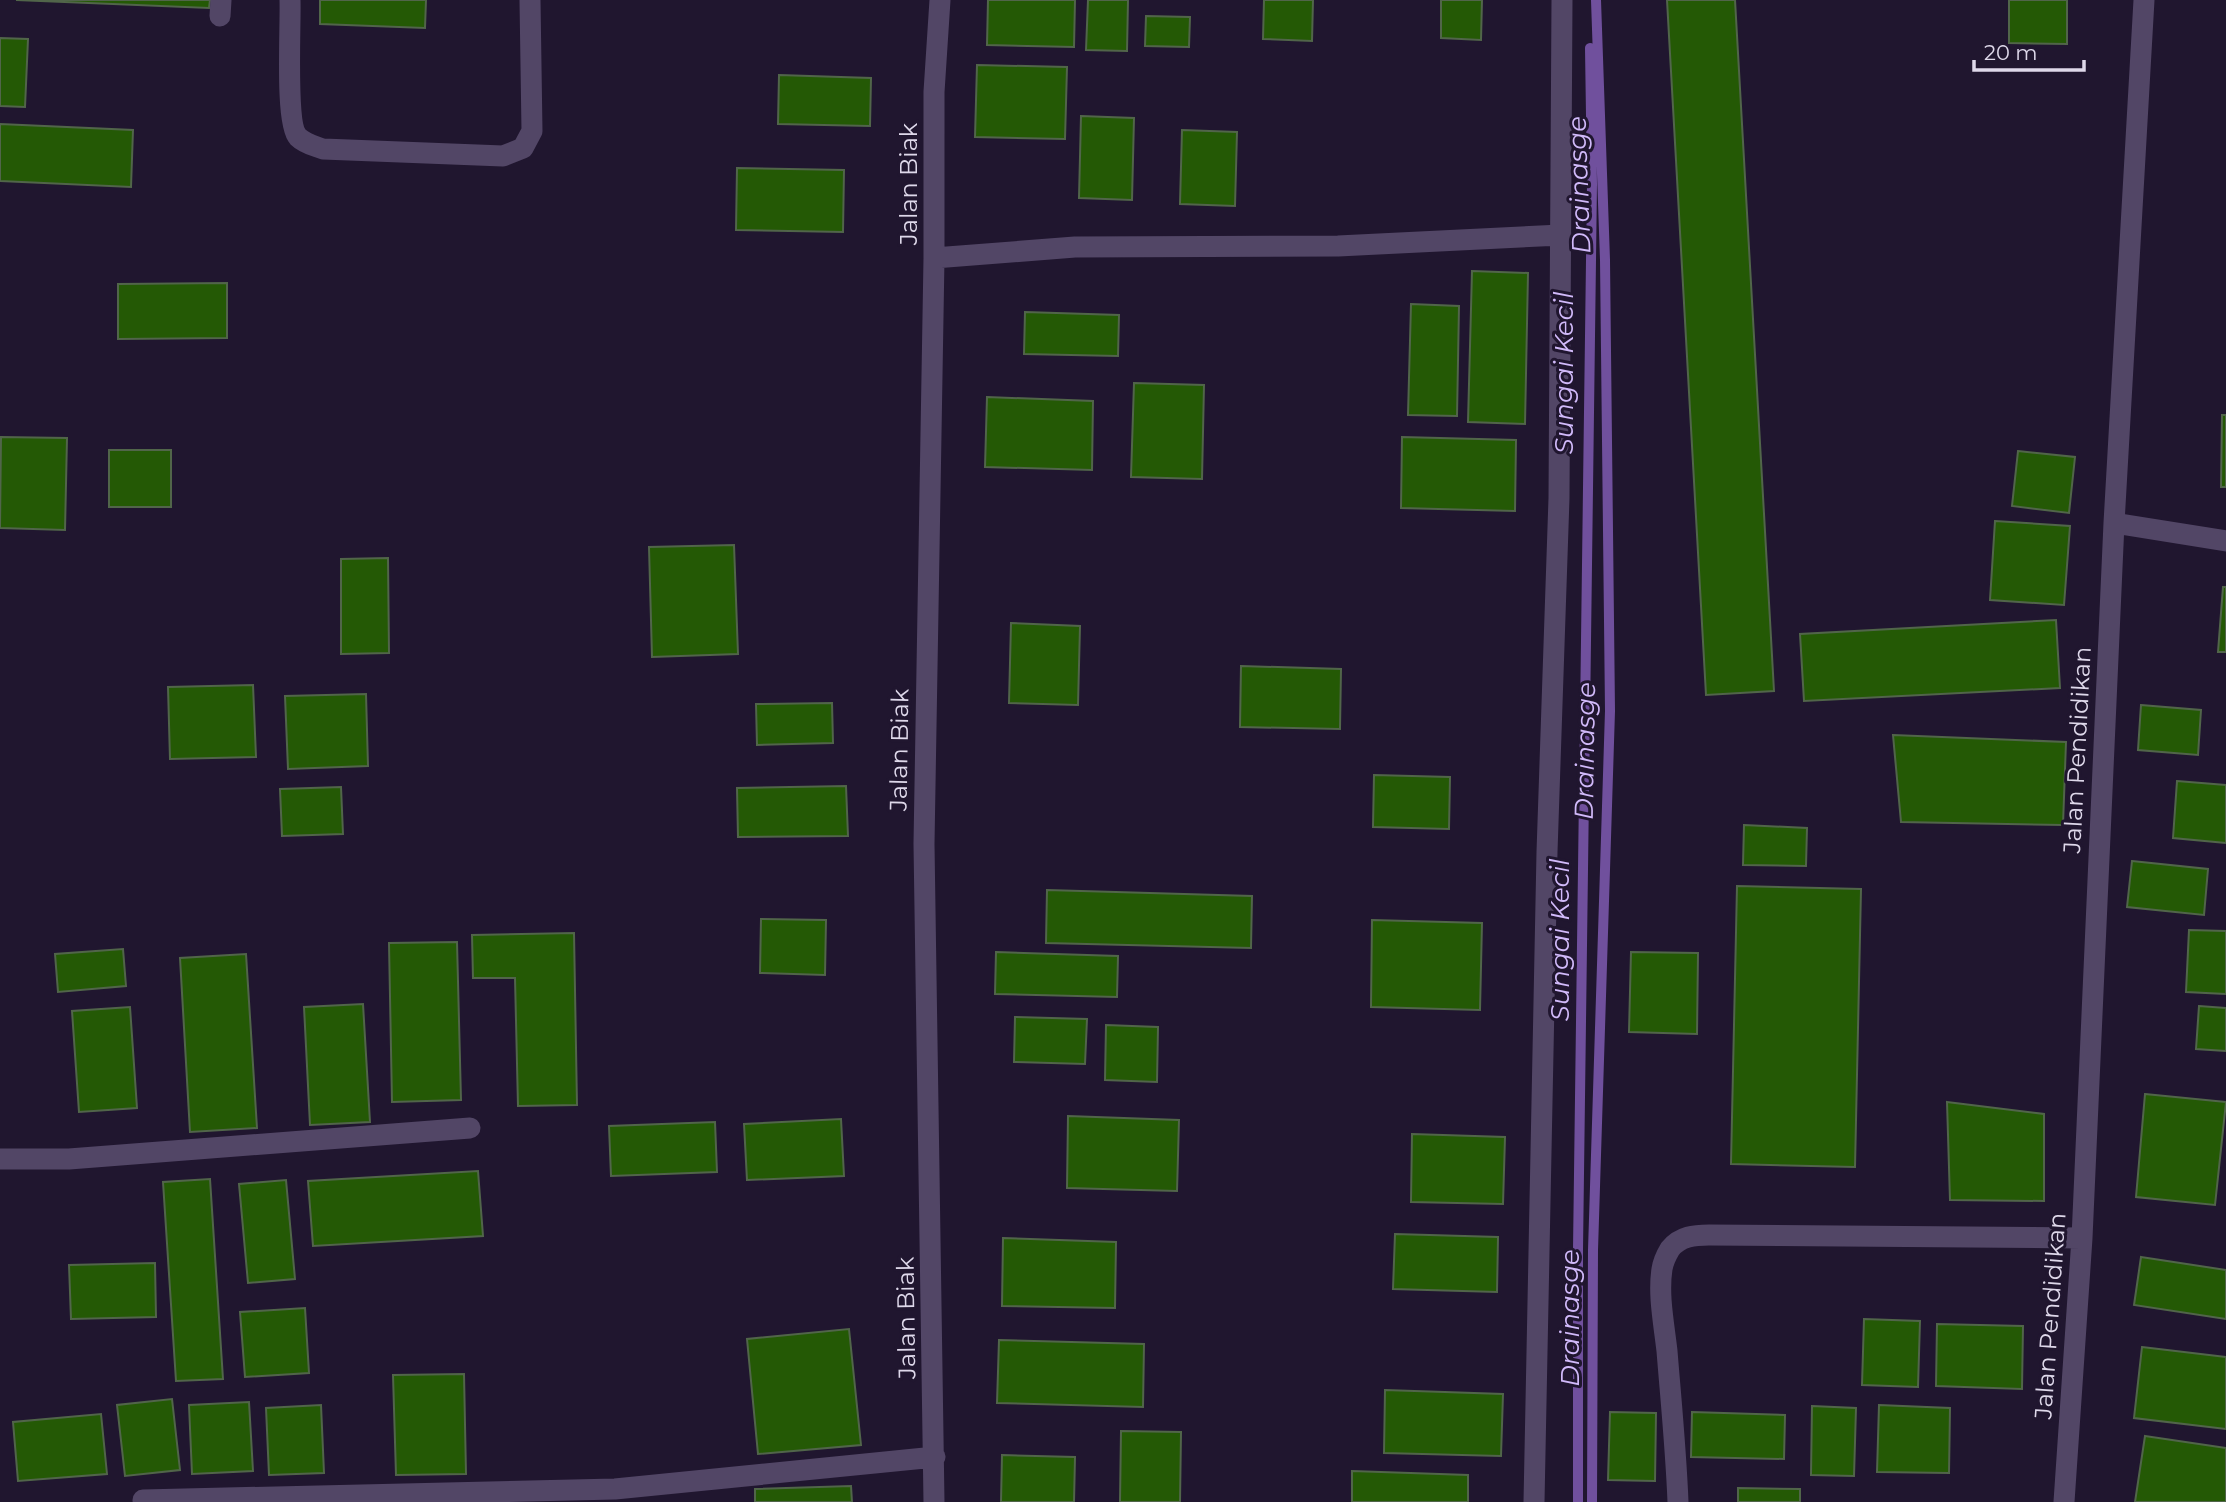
<svg xmlns="http://www.w3.org/2000/svg" width="2226" height="1502" font-family="Montserrat,sans-serif">
  <style>
    .lines { fill: none; stroke-linecap: round; stroke-linejoin: round }
    .stream { stroke: #70509d; stroke-width: 10 }
    .building { fill: #245905; stroke: #51654a; stroke-width: 2 }
    .minor { stroke: #524666; stroke-width: 21 }
    .labels { text-anchor: middle; dominant-baseline: central; stroke-width: 6; stroke-linejoin: round; paint-order: stroke }
    .street-label { font-size: 24px; fill: #ded8ea; stroke: #20162f }
    .water-label { font-size: 26px; font-style: italic; fill: #d1bafa; stroke: #20162f }
  </style>
  <rect width="100%" height="100%" fill="#20162f"/>
  <g class="lines">
    <path class="stream" d="M1578 1502V1250L1592 184 1590 48
      M1592 1502 1593 1250 1610 711 1605 260 1596 0"/>
  </g>
  <path class="building" d="M16 0H210L209 8Z
    M320 0H426L425 28 320 24Z
    M988 0H1075L1074 47 987 45Z
    M1088 0H1128L1127 51 1086 50Z
    M1264 0H1313L1312 41 1263 39Z
    M1441 0H1482L1481 40 1441 38Z
    M1667 0H1735L1774 691 1706 695Z
    M2009 0H2067V44L2009 43Z
    M1146 16 1190 17 1189 47 1145 46Z
    M0 38 28 39 25 107 0 106Z
    M977 65 1067 67 1065 139 975 137Z
    M779 75 871 78 870 126 778 124Z
    M1081 116 1134 118 1132 200 1079 198Z
    M0 124 133 130 131 187 0 181Z
    M1182 130 1237 132 1235 206 1180 204Z
    M737 168 844 170 843 232 736 230Z
    M1472 271 1528 273 1525 424 1468 422Z
    M227 283V338L118 339V284Z
    M1411 304 1459 306 1457 416 1408 415Z
    M1025 312 1119 315 1118 356 1024 354Z
    M1134 383 1204 385 1202 479 1131 477Z
    M987 397 1093 401 1092 470 985 467Z
    M2222 415H2226V487H2221Z
    M1 437 67 438 65 530 0 528Z
    M1402 437 1516 440 1515 511 1401 508Z
    M109 450H171V507H109Z
    M2018 451 2075 457 2069 513 2012 506Z
    M1995 521 2070 526 2064 605 1990 600Z
    M734 545 738 654 652 657 649 547Z
    M388 558 389 653 341 654V559Z
    M2223 587H2226V652H2218Z
    M2056 620 2060 688 1804 701 1800 634Z
    M1011 623 1080 626 1078 705 1009 703Z
    M1241 666 1341 669 1340 729 1240 727Z
    M253 685 256 757 170 759 168 687Z
    M366 694 368 766 288 769 285 696Z
    M832 703 833 743 757 745 756 704Z
    M2141 705 2201 710 2198 755 2138 750Z
    M1893 735 2066 742 2063 825 1901 822Z
    M1374 775 1450 777 1449 829 1373 827Z
    M2177 781 2226 785V843L2173 838Z
    M846 786 848 836 738 837 737 788Z
    M341 787 343 834 282 836 280 789Z
    M1744 825 1807 828 1806 866 1743 865Z
    M2132 861 2208 869 2204 915 2127 907Z
    M1737 886 1861 889 1855 1167 1731 1164Z
    M1047 890 1252 896 1251 948 1046 943Z
    M761 919 826 920 825 975 760 973Z
    M1372 920 1482 923 1480 1010 1371 1007Z
    M2189 930 2226 931V994L2186 992Z
    M574 933 577 1105 518 1106 515 978H473L472 935Z
    M457 942 461 1100 392 1102 389 943Z
    M123 949 126 986 58 992 55 954Z
    M996 952 1118 956 1117 997 995 994Z
    M1631 952 1698 953 1697 1034 1629 1032Z
    M246 954 257 1128 190 1132 180 958Z
    M363 1004 370 1122 310 1125 304 1007Z
    M2199 1006 2226 1008V1051L2196 1049Z
    M130 1007 137 1108 79 1112 72 1011Z
    M1015 1017 1087 1019 1085 1064 1014 1062Z
    M1106 1025 1158 1027 1157 1082 1105 1080Z
    M2145 1094 2226 1102 2215 1205 2136 1197Z
    M1947 1102 2044 1114V1201L1950 1200Z
    M1068 1116 1179 1120 1177 1191 1067 1188Z
    M841 1119 844 1176 747 1180 744 1124Z
    M715 1122 717 1172 611 1176 609 1126Z
    M1412 1134 1505 1137 1503 1204 1411 1202Z
    M478 1171 483 1236 313 1246 308 1181Z
    M210 1179 223 1379 176 1381 163 1182Z
    M286 1180 295 1279 248 1283 239 1184Z
    M1395 1234 1498 1237 1497 1292 1393 1289Z
    M1003 1238 1116 1242 1115 1308 1002 1306Z
    M2141 1257 2226 1270V1319L2134 1305Z
    M155 1263 156 1317 71 1319 69 1265Z
    M305 1308 309 1373 245 1377 240 1312Z
    M1864 1319 1920 1321 1918 1387 1862 1385Z
    M1937 1324 2023 1326 2022 1389 1936 1386Z
    M849 1329 861 1445 758 1454 747 1339Z
    M999 1340 1144 1344 1143 1407 997 1403Z
    M2142 1347 2226 1357V1429L2134 1418Z
    M464 1374 466 1474 396 1475 393 1375Z
    M1385 1390 1503 1394 1501 1456 1384 1453Z
    M172 1399 180 1470 125 1476 117 1405Z
    M249 1402 253 1471 192 1474 189 1405Z
    M321 1405 324 1473 269 1475 266 1408Z
    M1879 1405 1950 1408 1949 1473 1877 1472Z
    M1812 1406 1856 1408 1854 1476 1811 1475Z
    M1610 1412 1656 1413 1655 1481 1608 1480Z
    M1692 1412 1785 1415 1784 1459 1691 1457Z
    M101 1414 107 1474 18 1481 13 1422Z
    M1121 1431 1181 1432 1180 1502H1120Z
    M2145 1436 2226 1448V1502H2135Z
    M1002 1455 1075 1457 1074 1502H1001Z
    M1352 1471 1468 1475V1502H1352Z
    M851 1486 852 1502H755V1489Z
    M1738 1488 1800 1489V1502H1738Z"/>
  <g class="lines">
    <path class="minor" d="M290 0C291 24 285 124 298 137 305 144 315 146 323 149L503 156 523 148 532 131 530 0
      M220 16 221 0
      M934 258 1075 247 1338 246 1561 235
      M2114 523 2226 541
      M0 1159H69L470 1128
      M143 1500 615 1489 935 1457
      M934 1502 924 844 934 258V92L940 0
      M1534 1502 1547 852 1559 498 1562 0
      M1678 1502C1676 1451 1671 1401 1667 1351 1664 1324 1658 1295 1662 1269 1663 1263 1667 1254 1670 1249 1680 1236 1695 1235 1709 1235L2082 1238
      M2064 1502 2082 1238 2114 523 2144 0"/>
  </g>
  <g class="labels">
    <g class="street-label">
      <text transform="translate(908 184) rotate(-90)">Jalan Biak</text>
      <text transform="translate(899 750) rotate(-89)">Jalan Biak</text>
      <text transform="translate(2077 750) rotate(-87)">Jalan Pendidikan</text>
      <text transform="translate(2050 1316) rotate(-86)">Jalan Pendidikan</text>
      <text transform="translate(906 1318) rotate(-91)">Jalan Biak</text>
    </g>
    <g class="water-label">
      <text transform="translate(1579 185) rotate(-92)">Drainasge</text>
      <text transform="translate(1564 373) rotate(-90)">Sungai Kecil</text>
      <text transform="translate(1585 751) rotate(-89)">Drainasge</text>
      <text transform="translate(1560 940) rotate(-90)">Sungai Kecil</text>
      <text transform="translate(1570 1318) rotate(-90)">Drainasge</text>
    </g>
  </g>
  <path d="M1974 60v10h110v-10" fill="none" stroke="#ded8ea" stroke-width="3.5"/>
  <text x="1984" y="60" font-size="21" fill="#ded8ea" stroke="#20162f" stroke-width="5" paint-order="stroke">20 m</text>
</svg>
